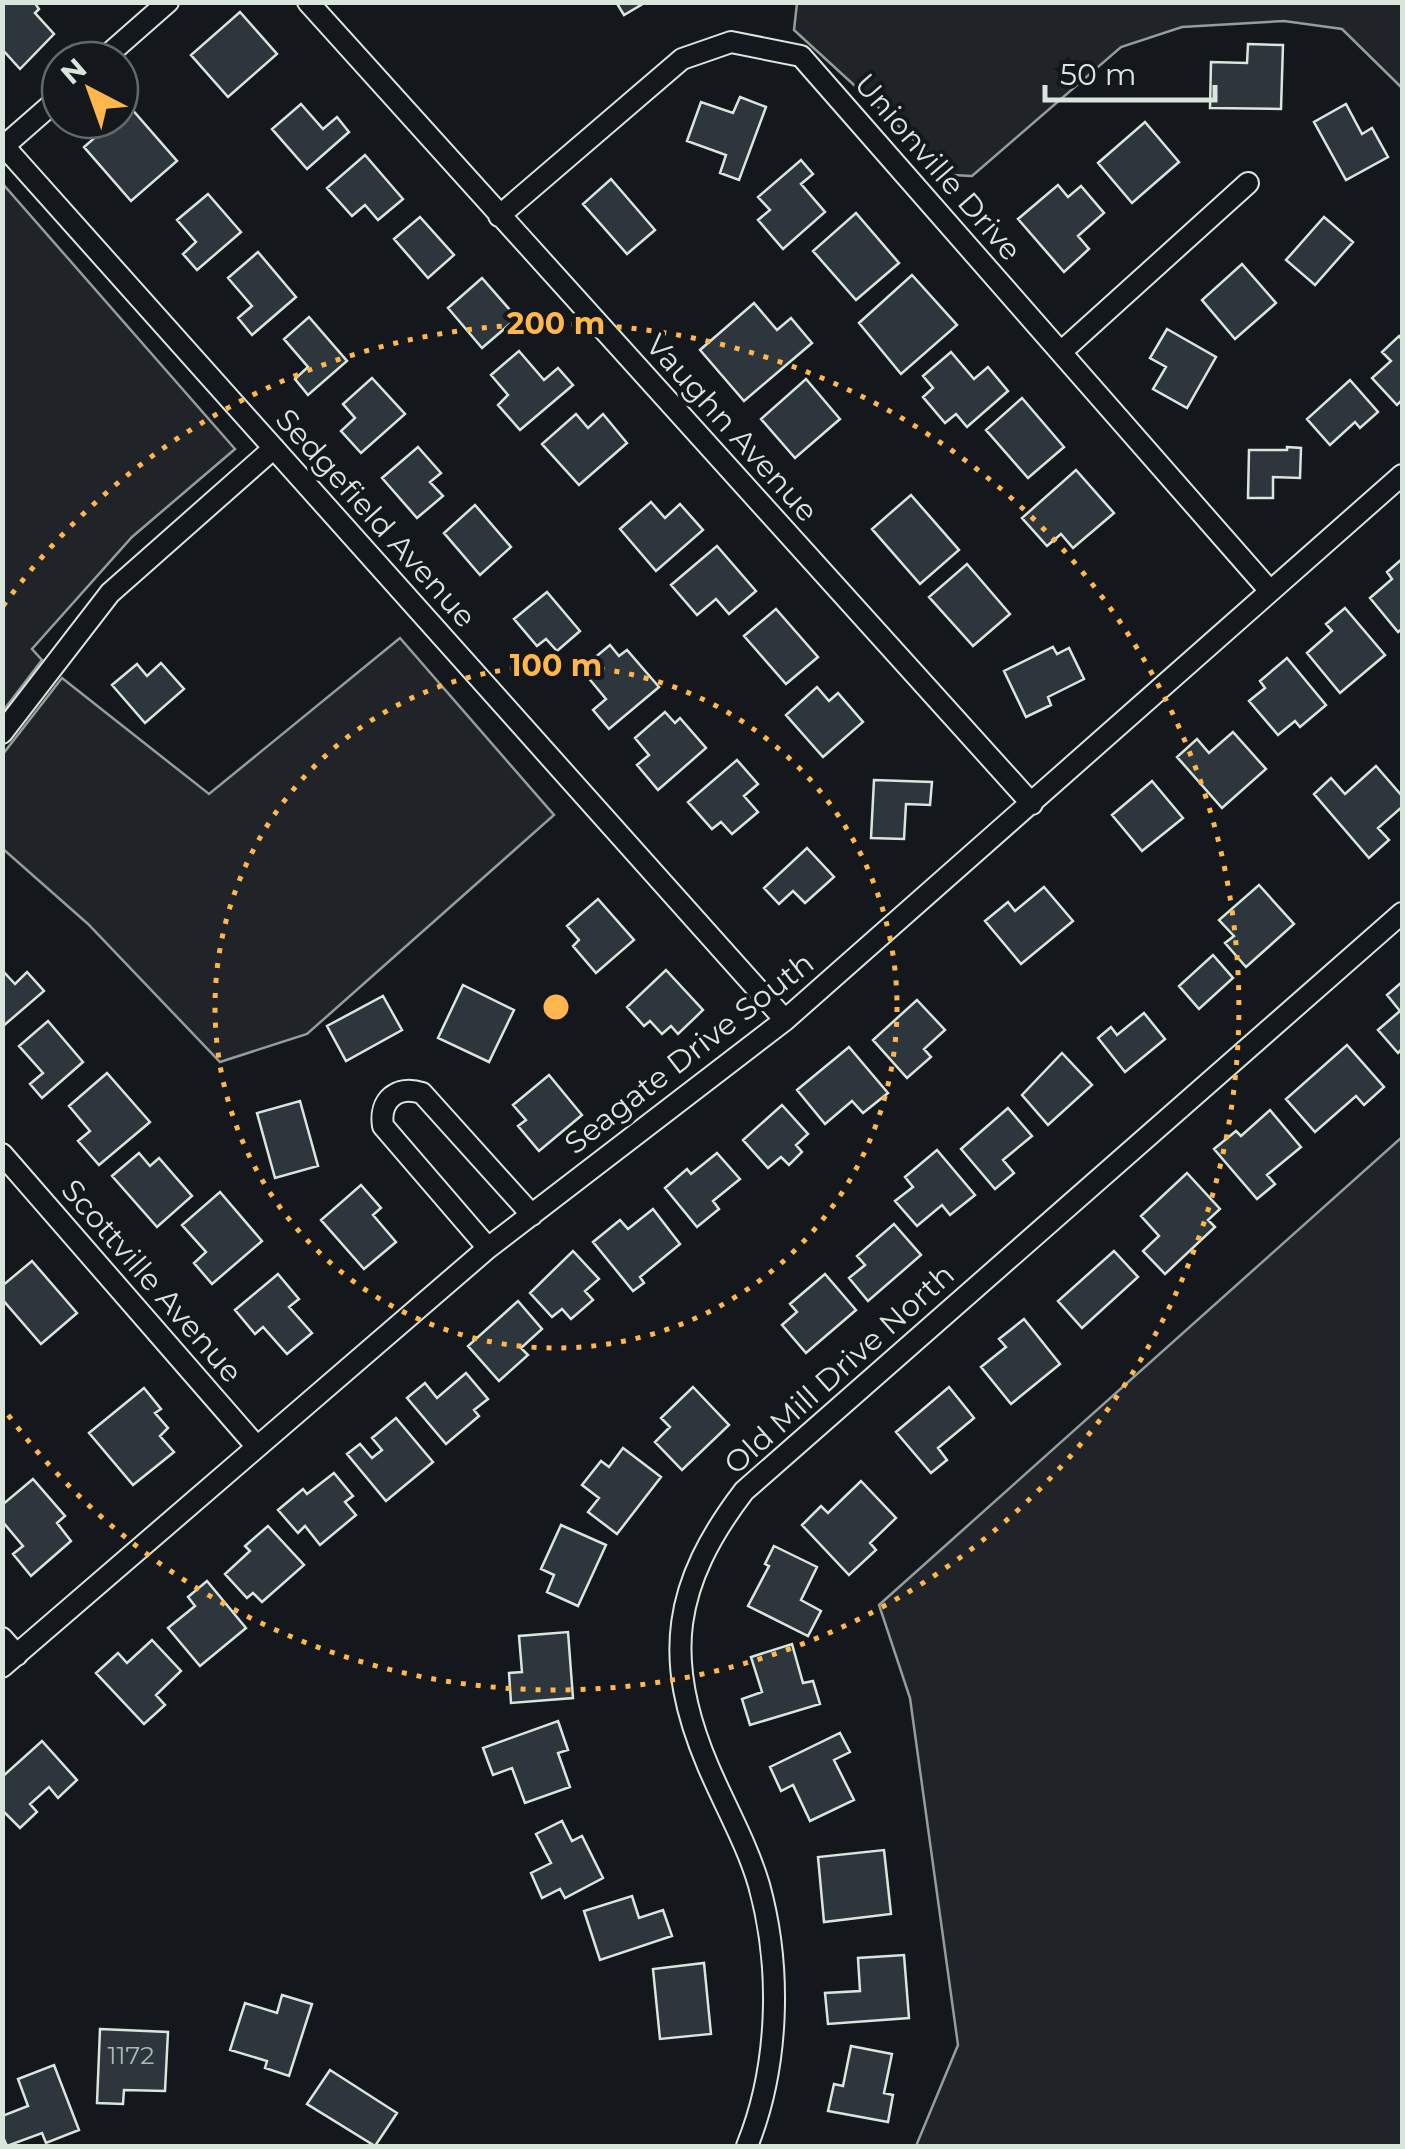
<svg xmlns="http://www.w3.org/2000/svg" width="1405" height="2149" font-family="Montserrat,sans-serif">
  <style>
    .green { fill: #202428; stroke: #939e99; stroke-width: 2.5 }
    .building { fill: #2c363c; stroke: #d8e6dc; stroke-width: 2.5 }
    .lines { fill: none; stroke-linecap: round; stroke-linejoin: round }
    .street-casing { stroke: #d8e6dc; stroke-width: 24 }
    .street { stroke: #14181c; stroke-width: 20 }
    .ring { fill: none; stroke: #ffb74d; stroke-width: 5; stroke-dasharray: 5 10 }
    .labels { text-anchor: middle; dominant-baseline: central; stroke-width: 8; stroke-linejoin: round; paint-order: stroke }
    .number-label { font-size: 25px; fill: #adbab4 }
    .street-label { font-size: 30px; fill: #d8e6dc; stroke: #14181c }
    .centre { fill: #ffb74d; stroke: #14181c; stroke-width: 5 }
    .ring-label { font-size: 30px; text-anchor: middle; font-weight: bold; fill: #ffb74d; stroke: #14181c; stroke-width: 8; stroke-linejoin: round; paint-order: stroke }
  </style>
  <rect width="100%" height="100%" fill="#14181c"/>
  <path class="green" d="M797 3H1402V88L1342 29 1284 21 1182 27 1121 47 972 176 952 175 794 30Z
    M2 183 235 449 132 537 32 649 42 660 3 711Z
    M400 638 554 815 307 1034 220 1062 88 924 3 849V754L62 678 209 794Z
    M1402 1137V2146H916L958 2045 910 1698 879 1605Z"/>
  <path class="building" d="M2 2H34L39 9 35 13 54 34 20 69 2 49Z
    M616 2H646L624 15Z
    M240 12 277 54 228 97 191 55Z
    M1248 44 1283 45 1281 109 1210 108 1211 62 1247 63Z
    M740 97 766 107 739 180 720 173 726 155 687 141 701 102 733 113Z
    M301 104 323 129 337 117 349 132 307 169 272 129Z
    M1346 104 1362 134 1372 128 1388 157 1346 180 1314 122Z
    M130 107 177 161 131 201 84 147 115 120H120V116Z
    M1145 122 1179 162 1132 203 1098 163Z
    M365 155 403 199 378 220 365 205 352 216 327 188Z
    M801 160 813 174 801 184 825 212 783 249 758 220 770 210 758 197Z
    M611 179 655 230 627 254 583 204Z
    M1058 185 1068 197 1081 186 1104 213 1078 236 1089 249 1064 272 1018 219Z
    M208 194 241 232 197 270 183 254 196 242 177 220Z
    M856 213 899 263 856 300 813 251Z
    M420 217 454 255 428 278 394 239Z
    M1324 217 1353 242 1315 285 1286 260Z
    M258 252 296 297 252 335 238 318 252 306 228 278Z
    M1242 264 1276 303 1235 339 1202 300Z
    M912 275 957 325 901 374 859 323Z
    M482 278 517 318 482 348 448 308Z
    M754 303 777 330 791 318 812 343 744 401 700 350Z
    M309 317 347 361 308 395 295 379 308 367 284 339Z
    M1167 329 1216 357 1187 408 1153 389 1166 367 1150 358Z
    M1399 336 1402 340V400L1397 405 1372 378 1391 361 1382 352Z
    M519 351 544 380 558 368 573 385 520 430 498 405 508 395 491 375Z
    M951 352 974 379 988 367 1008 391 967 427 956 414 945 423 923 397 933 388 923 376Z
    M372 378 405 414 361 453 341 431 355 418 343 404Z
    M806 379 840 419 795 458 761 419Z
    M1350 380 1378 412 1360 428 1355 422 1330 445 1307 419Z
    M1022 398 1064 447 1028 478 986 430Z
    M576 414 588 428 603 414 627 443 579 485 542 444Z
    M418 447 441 473 430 482 443 496 417 518 382 478Z
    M1287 447 1301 448 1300 478 1273 477V498H1248L1249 450H1287Z
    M1076 470 1114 513 1073 548 1061 534 1047 546 1022 518Z
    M911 495 959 550 920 584 872 529Z
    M651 502 665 518 680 504 703 530 656 571 620 529Z
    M475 505 511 547 480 575 444 533Z
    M717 546 756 591 729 614 716 599 697 615 671 585Z
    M1402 559V629L1398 632 1370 598 1392 579 1387 572Z
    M967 564 1010 614 973 646 929 597Z
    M547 592 580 631 557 651 546 639 537 646 514 619Z
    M1345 608 1385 655 1340 693 1307 653 1332 631 1326 624Z
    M776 609 818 657 786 684 744 636Z
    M610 645 619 656 627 650 659 687 609 729 593 710 606 699 581 669Z
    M1053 647 1057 654 1069 648 1084 679 1048 697 1051 705 1026 717 1004 671Z
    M1287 658 1326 705 1300 727 1295 721 1278 735 1249 701 1265 688 1260 681Z
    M161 663 184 689 145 723 112 685 137 664 147 676Z
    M817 687 829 701 838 693 863 722 823 757 786 715Z
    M665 712 675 723 680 718 706 748 658 790 637 765 649 755 635 738Z
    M1233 732 1266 769 1222 808 1177 757 1197 739 1209 753Z
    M737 760 758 784 744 796 758 812 732 834 721 822 712 829 688 802Z
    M1376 766 1402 796V807L1378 828 1389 840 1369 858 1314 794 1331 778 1345 794Z
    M874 780 932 782 930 805 906 804 904 839 871 838Z
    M1152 781 1183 818 1142 851 1112 815Z
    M807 848 834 877 805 903 793 891 779 904 764 888Z
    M1259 885 1294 924 1246 967 1225 943 1234 936 1219 920Z
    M1044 887 1073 921 1021 964 985 921 1008 902 1015 911Z
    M598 899 634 940 596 973 573 946 579 940 567 926Z
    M1213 955 1233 978 1199 1009 1179 986Z
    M2 970 15 984 27 972 44 991 2 1027Z
    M666 970 703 1010 678 1034 671 1026 662 1034 650 1021 644 1026 627 1007Z
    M1402 982V1049L1398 1053 1378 1030 1400 1011 1387 995Z
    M463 985 514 1010 489 1062 438 1038Z
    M383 996 402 1030 346 1061 327 1026Z
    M917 1000 945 1030 924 1049 931 1057 907 1078 873 1040Z
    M1144 1013 1165 1039 1125 1072 1098 1038 1111 1027 1117 1035Z
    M48 1021 83 1062 42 1098 30 1084 43 1073 19 1046Z
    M1347 1045 1384 1087 1364 1105 1356 1096 1315 1132 1286 1099Z
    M849 1047 888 1093 863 1113 852 1101 825 1124 797 1090Z
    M1062 1053 1092 1085 1048 1125 1022 1095Z
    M107 1073 150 1122 99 1165 78 1141 90 1131 69 1106Z
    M549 1075 582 1115 539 1151 518 1126 526 1120 513 1105Z
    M300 1101 318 1166 275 1178 257 1113Z
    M782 1105 808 1134 796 1145 802 1152 789 1165 781 1157 768 1168 743 1140Z
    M1008 1108 1032 1136 1003 1160 1014 1173 995 1189 961 1149Z
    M1270 1110 1301 1147 1267 1175 1275 1184 1257 1199 1214 1149 1236 1131 1241 1136Z
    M937 1150 975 1195 950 1215 942 1205 917 1226 895 1201 913 1187 905 1177Z
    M139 1153 150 1166 159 1158 192 1196 157 1227 112 1176Z
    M717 1153 740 1179 713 1201 719 1209 697 1227 665 1188 687 1169 691 1174Z
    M1187 1173 1220 1209 1208 1220 1215 1227 1165 1274 1143 1251 1159 1236 1141 1216Z
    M361 1185 381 1208 373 1215 396 1242 364 1269 321 1220Z
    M220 1192 262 1241 212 1284 194 1263 206 1252 182 1225Z
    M653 1209 680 1244 640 1277 644 1283 633 1291 593 1242 620 1220 628 1229Z
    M894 1224 921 1255 868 1301 849 1278 865 1265 857 1256Z
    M573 1251 599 1279 585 1291 593 1300 571 1319 562 1309 552 1317 530 1293Z
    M1114 1251 1138 1277 1082 1328 1058 1301Z
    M32 1261 77 1313 41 1344 2 1299V1286Z
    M278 1274 299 1299 289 1307 312 1333 287 1354 263 1327 255 1334 235 1310Z
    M825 1274 856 1310 806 1353 782 1325 797 1312 790 1304Z
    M518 1301 542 1329 521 1348 528 1355 499 1381 468 1346Z
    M1024 1319 1060 1364 1011 1404 981 1367 1006 1347 999 1339Z
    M466 1373 488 1399 474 1410 479 1416 446 1444 407 1398 425 1383 437 1398Z
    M693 1387 729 1425 682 1470 655 1442 670 1427 661 1418Z
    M949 1387 974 1418 938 1448 947 1460 931 1473 896 1432Z
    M144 1388 161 1409 155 1413 168 1428 160 1436 174 1452 133 1485 89 1433Z
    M396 1418 433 1462 386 1501 347 1454 360 1444 372 1458 382 1450 372 1438Z
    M623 1448 661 1477 617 1534 588 1512 599 1498 582 1485 601 1461 609 1467Z
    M334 1473 353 1496 345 1502 356 1515 320 1545 305 1526 298 1533 278 1510 303 1489 307 1494Z
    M33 1479 65 1516 57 1523 71 1541 31 1576 13 1554 23 1546 2 1521V1505Z
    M861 1481 896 1518 870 1543 876 1550 849 1575 802 1525 821 1506 828 1513Z
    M561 1525 606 1545 578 1606 547 1592 554 1575 541 1569Z
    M268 1526 304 1565 262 1602 253 1593 247 1598 225 1574 250 1551 245 1546Z
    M774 1546 817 1567 801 1600 821 1611 808 1636 748 1606 769 1566 765 1564Z
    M207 1581 246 1628 200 1666 168 1628 195 1606 188 1597Z
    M568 1632 573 1698 511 1703 509 1673 522 1672 519 1636Z
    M152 1640 181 1671 156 1695 165 1705 144 1724 96 1673 118 1653 127 1663Z
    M792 1644 803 1683 813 1681 820 1704 750 1725 742 1699 762 1692 751 1657Z
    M558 1721 568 1750 558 1753 570 1787 525 1803 512 1768 493 1775 483 1748Z
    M840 1733 850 1752 834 1760 854 1800 810 1821 793 1785 781 1791 770 1767Z
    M42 1741 77 1780 58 1798 49 1787 30 1804 37 1812 20 1828 2 1810V1777Z
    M562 1821 572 1841 582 1836 603 1878 565 1898 560 1889 542 1898 531 1873 551 1863 536 1834Z
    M884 1850 891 1914 824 1922 818 1857Z
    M632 1896 639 1918 663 1910 672 1936 600 1960 584 1911Z
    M904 1955 909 2018 828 2024 825 1993 860 1991 858 1958Z
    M704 1963 711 2034 660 2039 653 1969Z
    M282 1995 312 2004 289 2076 265 2068 267 2061 230 2050 245 2003 277 2013Z
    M100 2029 168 2032 165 2091 124 2090 123 2104 97 2103Z
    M851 2046 892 2054 884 2093 893 2095 888 2122 828 2111 834 2084 843 2086Z
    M54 2065 79 2130 46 2143 42 2133 7 2146 2 2135V2116L28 2106 18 2079Z
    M330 2070 397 2113 375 2146 307 2104Z"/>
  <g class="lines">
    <g class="street-casing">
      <path id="street" d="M308 2 1032 804
        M102 60 168 2
        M2 144 785 1020
        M4 146 60 97
        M499 216 682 59 731 42 801 56 1270 591
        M1061 352 1248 183
        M2 733 110 593 274 448
        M2 1154 257 1447
        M488 1248 383 1126C379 1100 397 1085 422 1093L532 1215
        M2 1638 17 1655
        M2 1667 488 1248 785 1020 1402 475
        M747 2146C779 2067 782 1968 759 1885 747 1844 725 1806 708 1766 662 1658 673 1584 744 1491L1402 913"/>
    </g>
    <use href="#street" class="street"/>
  </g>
  <g class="ring">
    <circle cx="556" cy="1007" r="341"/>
    <path d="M3 606A683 683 0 1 1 3 1408"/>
  </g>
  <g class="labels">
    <g class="number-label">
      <text x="131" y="2055">1172</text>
    </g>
    <g class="street-label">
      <text transform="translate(938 167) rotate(49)">Unionville Drive</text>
      <text transform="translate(732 428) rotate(48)">Vaughn Avenue</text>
      <text transform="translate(376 518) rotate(48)">Sedgefield Avenue</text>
      <text transform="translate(689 1053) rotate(-38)">Seagate Drive South</text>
      <text transform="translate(152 1281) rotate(49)">Scottville Avenue</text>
      <text transform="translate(839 1369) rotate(-42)">Old Mill Drive North</text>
    </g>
  </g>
  <circle cx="556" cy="1007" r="15" class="centre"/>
  <g class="ring-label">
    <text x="556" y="334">200 m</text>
    <text x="556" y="676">100 m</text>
  </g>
  <rect width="1405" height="2149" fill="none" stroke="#d8e6dc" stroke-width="10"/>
  <g transform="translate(90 90) rotate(319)"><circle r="48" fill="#14181c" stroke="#626a69" stroke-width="2.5"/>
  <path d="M0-8L18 38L0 25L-18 38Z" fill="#ffb74d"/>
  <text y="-15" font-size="28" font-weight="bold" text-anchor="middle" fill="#d8e6dc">N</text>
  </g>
  <path d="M1045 85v15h170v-15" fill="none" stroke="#d8e6dc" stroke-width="5"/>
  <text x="1060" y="85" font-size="30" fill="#d8e6dc" stroke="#14181c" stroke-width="8" paint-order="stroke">50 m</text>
</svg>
